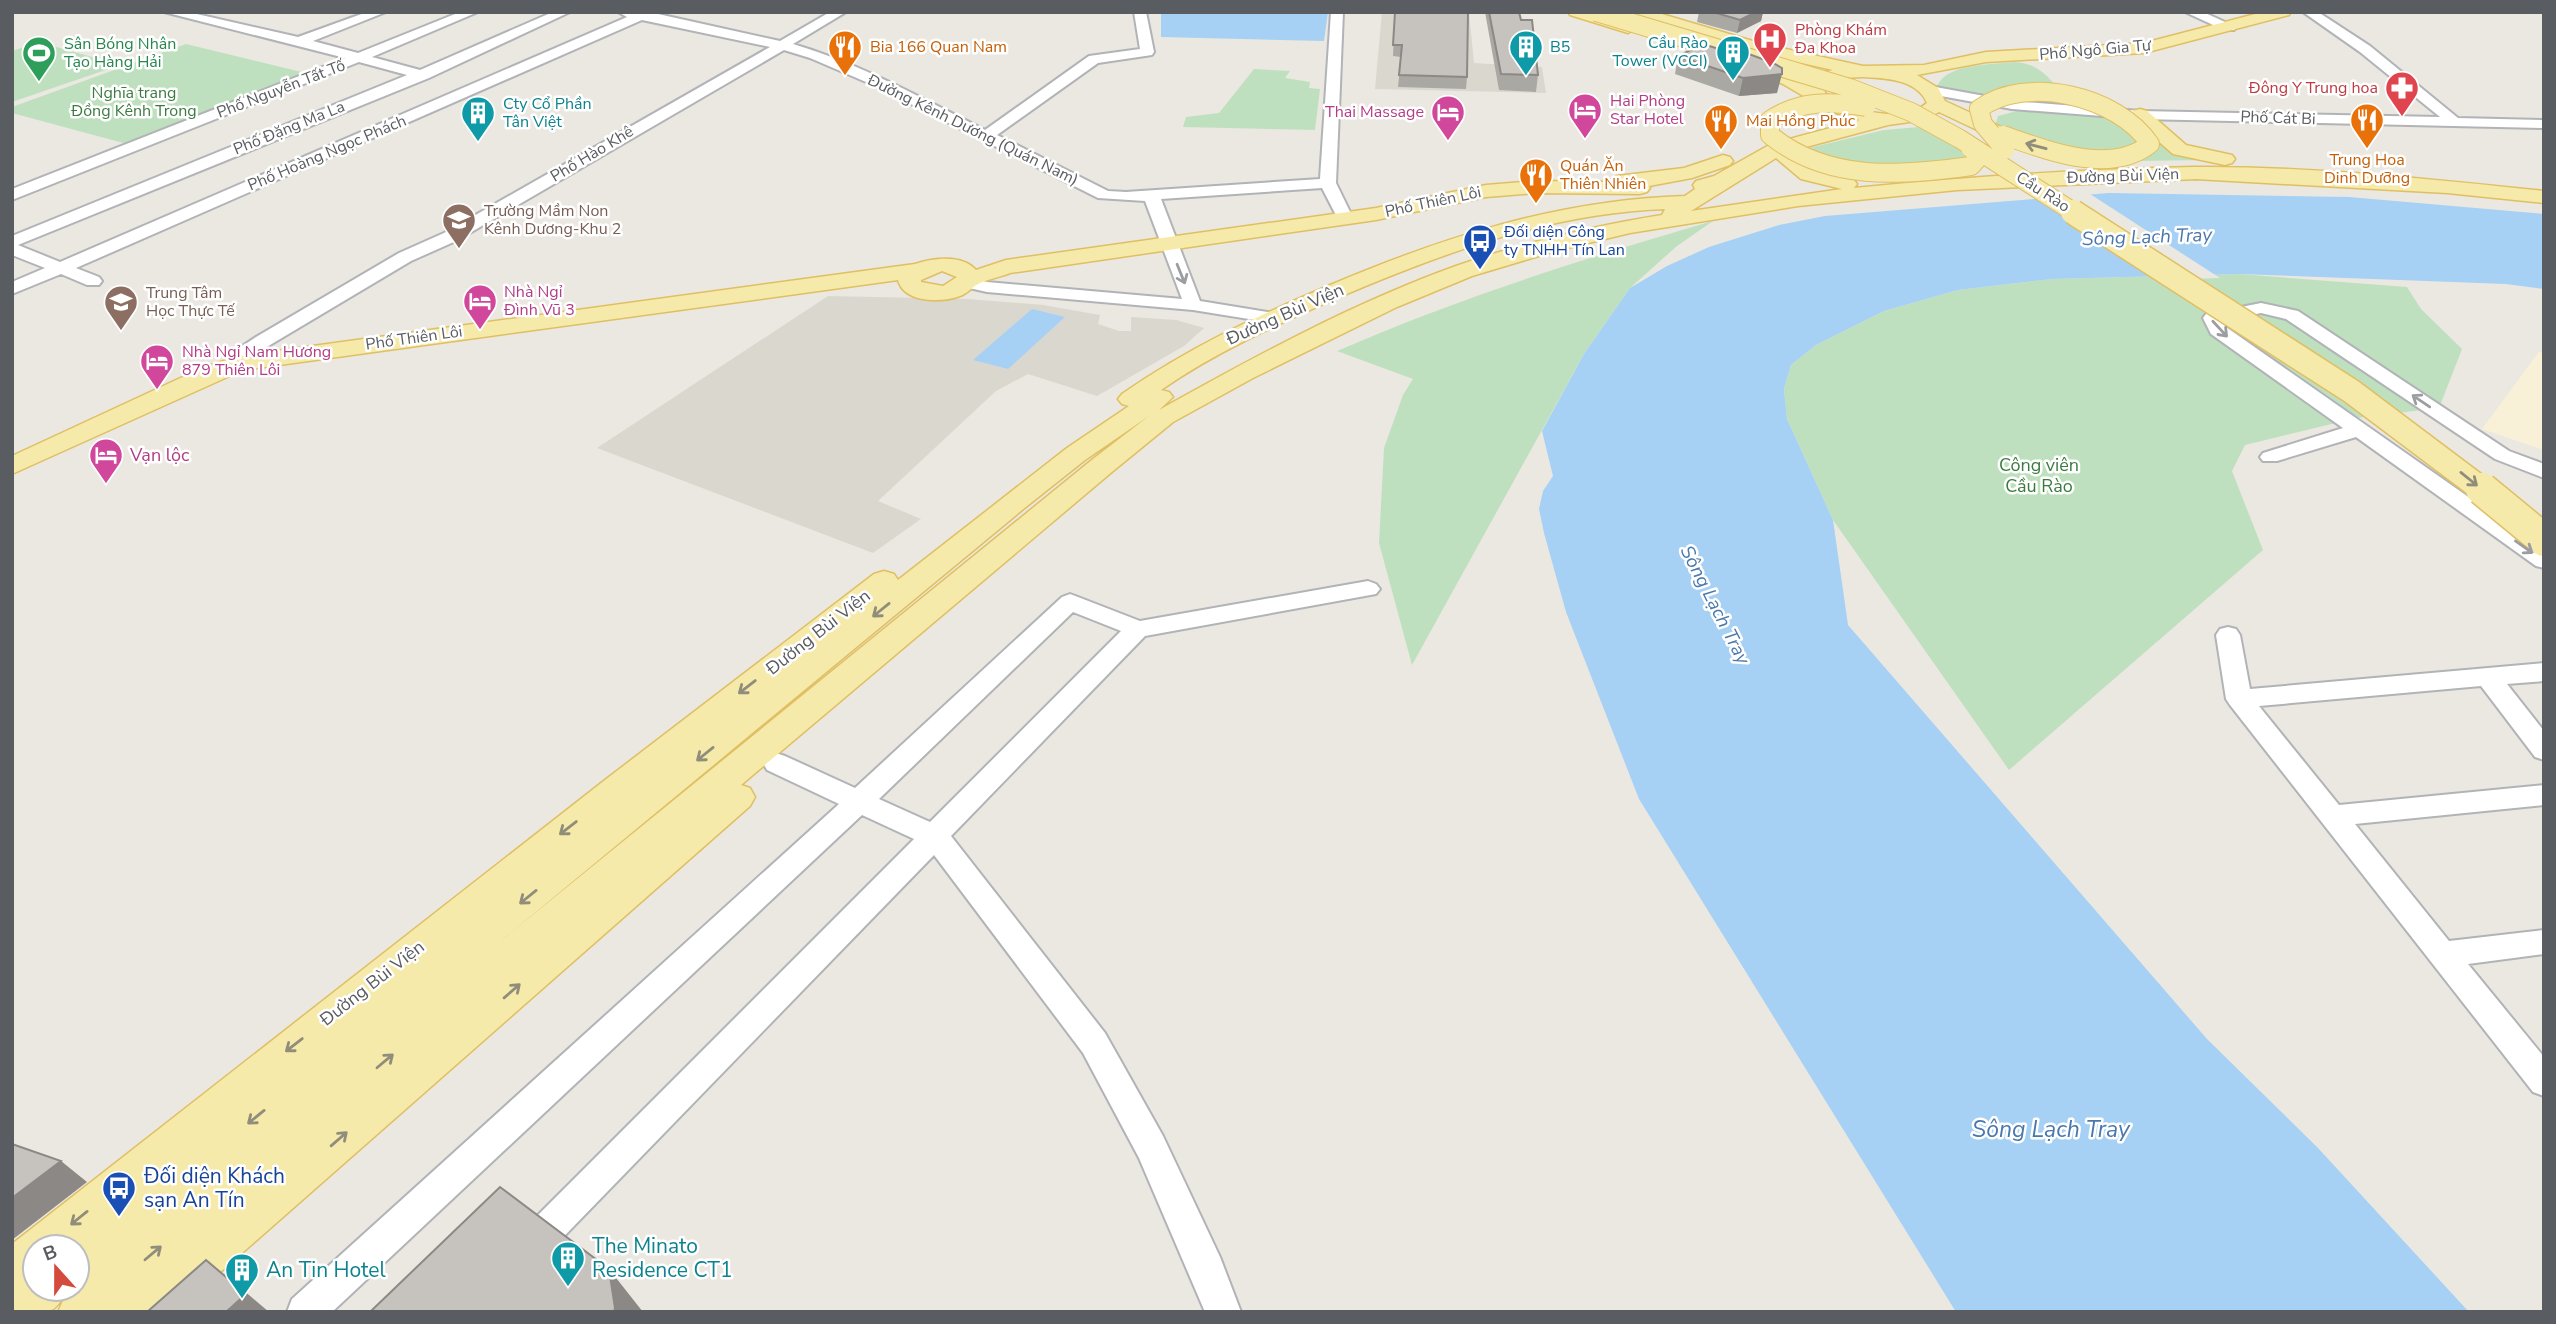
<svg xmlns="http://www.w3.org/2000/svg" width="2556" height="1324" font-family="'Nunito Sans',sans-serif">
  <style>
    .commercial { fill: #f9f1d7 }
    .education { fill: #dad7cf }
    .green { fill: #bfe0bf }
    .water { fill: #a6d1f5 }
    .pier { fill: #eae8e0 }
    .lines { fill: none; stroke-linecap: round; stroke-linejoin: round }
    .minor-casing { stroke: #b1b3b7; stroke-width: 4 }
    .major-casing { stroke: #e0bf63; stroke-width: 3 }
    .minor { fill: #fff; fill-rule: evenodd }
    .major { fill: #f5eaaa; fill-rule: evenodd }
    .major-bridge-far2-casing { stroke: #e0bf63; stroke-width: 20; stroke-linecap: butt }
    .major-bridge-far1-casing { stroke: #e0bf63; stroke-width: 27; stroke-linecap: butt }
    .major-bridge-casing { stroke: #e0bf63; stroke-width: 35; stroke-linecap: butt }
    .major-bridge-far2 { stroke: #f5eaaa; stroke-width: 18 }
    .major-bridge-far1 { stroke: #f5eaaa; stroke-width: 24 }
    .major-bridge { stroke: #f5eaaa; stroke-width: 32 }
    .wall { fill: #aaa8a3 }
    .shaded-wall { fill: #8b8885 }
    .building { fill: #c6c3be; stroke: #8b8885; stroke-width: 2 }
    .oneway { stroke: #908e7a }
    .oneway2 { stroke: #9b9da0 }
    .labels { text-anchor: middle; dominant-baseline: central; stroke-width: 5; stroke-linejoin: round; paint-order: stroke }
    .far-health-label { font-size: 16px; fill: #be3a42; stroke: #fff; text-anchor: start }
    .far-culture-label { font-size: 16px; fill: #0d838f; stroke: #fff; text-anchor: start }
    .far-leisure-label { font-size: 16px; fill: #27864d; stroke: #fff; text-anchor: start }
    .far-food-label { font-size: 16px; fill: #c56008; stroke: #fff; text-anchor: start }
    .far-street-label { font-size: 16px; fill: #595c60; stroke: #fff }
    .far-park-label { font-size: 16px; fill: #3c7b40; stroke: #fff }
    .far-hotel-label { font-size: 16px; fill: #b23c85; stroke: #fff; text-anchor: start }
    .far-education-label { font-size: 16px; fill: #785e54; stroke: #fff; text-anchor: start }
    .far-transit-label { font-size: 16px; fill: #164399; stroke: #fff; text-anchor: start }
    .street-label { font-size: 18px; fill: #595c60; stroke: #fff }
    .hotel-label { font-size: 18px; fill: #b23c85; stroke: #fff; text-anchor: start }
    .park-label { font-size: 18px; fill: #3c7b40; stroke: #fff }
    .water-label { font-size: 19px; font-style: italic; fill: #4a78ac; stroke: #fff }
    .near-transit-label { font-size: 21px; fill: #164399; stroke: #fff; text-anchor: start }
    .near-culture-label { font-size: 21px; fill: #0d838f; stroke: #fff; text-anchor: start }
    .near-water-label { font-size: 23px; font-style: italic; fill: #4a78ac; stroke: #fff }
  </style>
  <rect width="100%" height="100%" fill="#eae8e0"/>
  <path class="commercial" d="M2539 352 2544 353V450L2482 429Z"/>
  <path class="education" d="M1382 12H1469L1474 63 1542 67 1546 93 1375 89Z
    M828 296 968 299 1043 305 1100 315 1098 324 1119 331H1131V317L1176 320 1204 328 1184 346 1097 396 1028 374 996 391 878 501 921 519 873 553 597 448Z"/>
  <path class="green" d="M39 42 120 65 12 102V51Z
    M186 44 314 75 127 144 12 113V107Z
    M2014 62C2042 63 2052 82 2069 103 2051 112 1958 96 1937 87 1945 63 1992 65 2014 62Z
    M1254 69 1290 71 1285 78 1310 82 1309 88 1320 89 1315 130 1183 127 1186 117 1219 113Z
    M2017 111 2130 118 2207 160 2135 161 2057 147 2002 129 1996 123 1998 116Z
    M1919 127 1939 130 1989 165 1970 171 1850 180 1805 149 1884 130Z
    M1713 221 1677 246 1630 288 1584 354 1412 665 1379 543 1384 448 1403 395 1413 379 1337 351C1459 298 1585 258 1713 221Z
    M2239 274 2407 287 2421 309 2462 349 2439 408 2356 418 2245 445 2232 471 2263 550 2009 770 1833 520 1787 419 1784 389 1791 365 1816 345 1884 311 1958 290 2052 279Z"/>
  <path class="water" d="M1161 12H1328L1324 41 1161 37Z
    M2109 193 2349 197 2544 214V289L2506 284 2239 274 2052 279 1958 290 1884 311 1816 345 1791 365 1784 389 1787 419 1833 520 1848 625 2207 1039 2318 1148 2469 1312H1956L1639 799 1566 612 1544 533 1539 509 1543 491 1553 476 1542 431 1584 354 1630 288 1667 266 1709 247 1779 225 1825 216Z
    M1032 309 1065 317 1008 369 973 360Z"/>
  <path class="pier" d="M2087 192 2220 278 2158 280 2037 196Z"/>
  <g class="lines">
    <g class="minor-casing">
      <path id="minor" d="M164 12H188L298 37 367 12H386L313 41 358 53 460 12H478L372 57 420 70 553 12H570L429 78 18 245 60 262 627 17 618 12H649L780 41 830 12H846L793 44C861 64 923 99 985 130L1089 56 1140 49 1134 12H1146L1154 52 1152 55 1098 63 997 135 1108 191 1126 192 1320 179 1331 12H1343L1336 183 1353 218 1345 223 1339 221 1322 188 1161 199 1200 301 1280 314 1283 318 1280 322 1274 323 1193 310 987 292 960 286 957 282 966 277 987 282 1182 299 1145 201 1098 198 873 85 810 58 784 50 456 241 411 261 270 345 252 357 246 367 239 369 229 363 238 349 256 337 399 253 444 233 770 47 642 20 76 268 99 277 102 281 99 285H87L61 274 12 294V282L45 268 12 255V236L407 75 359 62 12 200V189L345 58Z
        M2185 12H2203L2236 27 2234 30H2224Z
        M2303 12H2318L2370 46 2458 118 2544 120V128L2140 119 2012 109 1930 94 1923 90 1930 86 2012 101 2140 111 2440 117 2360 52Z
        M2261 303 2298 311 2509 451 2544 464V478L2495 459 2286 319 2261 313 2223 321 2226 327 2544 550V568L2536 566 2356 437 2277 461H2263L2260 457 2263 453 2343 428 2211 334 2203 318 2206 314Z
        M1368 581 1376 584 1380 589 1376 594 1145 636 951 836 1105 1033 1163 1136 1220 1257 1241 1312H1205L1139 1158 1083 1053 934 855 541 1260 529 1265 517 1260 511 1248 517 1236 914 839 862 815 332 1312H287L292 1299 839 804 767 770 763 763 767 756 776 753 785 756 855 788 1062 597 1070 594 1078 597 1140 621ZM1073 612 1121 631 930 822 879 799Z
        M2228 627 2236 629 2240 635 2250 689 2544 663V681L2507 684 2544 731V760L2535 757 2481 686 2259 706 2339 805 2544 785V805L2355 824 2449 941 2544 930V954L2468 964 2544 1057V1096L2533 1092 2230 705 2226 699 2216 635 2220 629Z"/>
    </g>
    <g class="major-casing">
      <path id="major" d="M1568 12H1594L1634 24 1636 28 1628 33 1570 15Z
        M1628 12H1655L1763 44 1863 66 1924 65 1986 52 2144 43 2263 12H2291L2289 15 2144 53 1986 62 1917 75 1938 88 1945 101 2010 131 2013 135 2010 139H1996L1939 112 1924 120 1888 125 1791 151 1815 170 1854 180 1857 184 1854 188C1967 177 2080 169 2194 167 2309 166 2429 179 2544 191V203L2447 193 2196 179 1957 190 1798 206 1630 233 1559 250 1472 276 1397 307 1253 378 1173 422 1113 471 741 785 750 788 755 797 750 806 175 1312H58L65 1296 77 1289 79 1284 77 1247H35V1289H67C54 1320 42 1312 12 1312V1244L605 780 874 574 884 571 894 574 898 580 1067 448 1129 406 1122 404 1118 399 1122 394C1190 347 1253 318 1328 286 1443 237 1559 200 1685 196L1695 189 1693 185 1696 181 1714 176 1771 144 1860 120 1829 111 1783 84 1738 67 1735 63 1744 58 1750 59 1807 82 1820 73 1833 70 1753 52 1630 15ZM1862 77C1885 78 1917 79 1927 103 1901 125 1850 110 1825 93L1824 85 1843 78ZM1776 158 1801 179 1842 189 1691 211ZM1665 209 1662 215C1593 226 1522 243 1456 266 1353 303 1254 357 1159 410L1173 397 1169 392 1161 390C1216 352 1274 326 1335 299 1440 254 1549 213 1665 209ZM1149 416 1093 459 497 944 1027 506 1085 460Z
        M2140 109 2147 111 2186 145 2232 155 2235 159 2232 163 2225 165 2173 154 2133 119 2131 115 2133 111Z
        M1723 155 1730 157 1733 161 1730 165 1692 178 1649 186 1650 188 1647 192 1640 194 1536 193 1486 197 1376 220 1010 273C1000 277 988 279 978 284 972 287 968 293 960 296 941 303 904 303 898 280L243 370 12 474V456L202 368 239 356 915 264C933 258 962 254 976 270L1006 260 1376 208 1486 185 1536 181 1607 182 1617 176 1684 168ZM942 271 957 277 943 286 921 282V280Z"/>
    </g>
    <use href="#minor" class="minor"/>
    <use href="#major" class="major"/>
    <g class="major-bridge-far2-casing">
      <path id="major-bridge-far2" d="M1596 12 1850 88 1911 112 1960 139 2075 213
        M1866 107C1832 101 1800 100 1770 120V135C1827 182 1901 176 1971 166L1980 156 1970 148
        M2003 135C2046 150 2110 176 2150 144 2118 96 2026 74 1979 109L1983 124 2005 150"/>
    </g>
    <g class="major-bridge-far1-casing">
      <path id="major-bridge-far1" d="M2073 212 2351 391 2484 491"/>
    </g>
    <g class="major-bridge-casing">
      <path id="major-bridge" d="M2482 489 2544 540"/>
    </g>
    <use href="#major-bridge-far2" class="major-bridge-far2"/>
    <use href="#major-bridge-far1" class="major-bridge-far1"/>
    <use href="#major-bridge" class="major-bridge"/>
  </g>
  <path class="wall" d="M1395 12 1467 77 1466 89 1398 87 1401 57 1393 56Z
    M1485 12H1519L1538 75 1536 92 1499 90Z
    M1699 12H1763L1761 21 1737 33 1697 22Z
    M1678 56H1741L1777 93 1739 96 1675 74Z"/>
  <path class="shaded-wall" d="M1756 12H1763L1761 21 1737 33 1740 20Z
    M1782 74 1777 93 1739 96 1743 78Z
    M61 1161 87 1182 12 1240V1198Z
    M206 1260 242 1289 269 1312H226Z
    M609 1269 643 1312H614Z"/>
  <path class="building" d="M1395 12H1468L1467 77 1399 75 1402 45H1393Z
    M1489 12H1519L1521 20H1532L1538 75 1501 74Z
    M1713 12H1756L1740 20Z
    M1703 44 1741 56 1749 54 1773 63 1782 68V74L1743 78 1678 56Z
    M12 1144 61 1161 12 1198Z
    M500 1187 609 1269 615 1308 614 1312H370Z
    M206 1260 246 1294 226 1312H147Z"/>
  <defs><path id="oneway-shaft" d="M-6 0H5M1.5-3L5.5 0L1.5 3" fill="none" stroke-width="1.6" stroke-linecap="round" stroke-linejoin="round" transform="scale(1.75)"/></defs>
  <g class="oneway">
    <use href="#oneway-shaft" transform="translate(2036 146) rotate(-165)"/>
    <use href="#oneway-shaft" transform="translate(2469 479) rotate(39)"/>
    <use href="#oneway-shaft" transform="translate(881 610) rotate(141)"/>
    <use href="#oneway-shaft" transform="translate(747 687) rotate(142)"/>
    <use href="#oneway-shaft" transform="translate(705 754) rotate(141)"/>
    <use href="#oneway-shaft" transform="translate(568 828) rotate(142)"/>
    <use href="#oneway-shaft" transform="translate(528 897) rotate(141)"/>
    <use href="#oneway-shaft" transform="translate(512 991) rotate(-41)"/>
    <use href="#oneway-shaft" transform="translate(294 1045) rotate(142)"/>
    <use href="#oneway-shaft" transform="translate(385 1061) rotate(-40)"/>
    <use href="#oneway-shaft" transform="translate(256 1117) rotate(141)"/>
    <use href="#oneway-shaft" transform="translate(339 1139) rotate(-41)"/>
    <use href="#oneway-shaft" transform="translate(79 1218) rotate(141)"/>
    <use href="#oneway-shaft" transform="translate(153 1253) rotate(-40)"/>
  </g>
  <g class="oneway2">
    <use href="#oneway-shaft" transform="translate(1181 274) rotate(68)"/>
    <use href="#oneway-shaft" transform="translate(2220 329) rotate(47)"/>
    <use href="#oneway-shaft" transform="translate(2421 401) rotate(-146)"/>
    <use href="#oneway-shaft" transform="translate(2524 547) rotate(35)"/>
  </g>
  <defs>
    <g id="hospital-pin" transform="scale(1.75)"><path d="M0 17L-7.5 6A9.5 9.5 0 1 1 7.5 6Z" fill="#e0444e" stroke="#fff"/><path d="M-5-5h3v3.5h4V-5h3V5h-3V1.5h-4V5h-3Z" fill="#fff"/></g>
    <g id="restaurant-pin" transform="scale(1.75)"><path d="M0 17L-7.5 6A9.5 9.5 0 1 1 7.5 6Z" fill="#e8710a" stroke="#fff"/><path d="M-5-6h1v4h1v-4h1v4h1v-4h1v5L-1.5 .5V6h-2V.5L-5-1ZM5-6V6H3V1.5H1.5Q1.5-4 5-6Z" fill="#fff"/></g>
    <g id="building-pin" transform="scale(1.75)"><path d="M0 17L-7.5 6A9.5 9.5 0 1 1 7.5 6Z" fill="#0f9aa8" stroke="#fff"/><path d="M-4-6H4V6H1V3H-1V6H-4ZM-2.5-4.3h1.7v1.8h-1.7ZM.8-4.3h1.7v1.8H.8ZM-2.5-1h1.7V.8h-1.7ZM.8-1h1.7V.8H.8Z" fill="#fff"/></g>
    <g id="stadium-pin" transform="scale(1.75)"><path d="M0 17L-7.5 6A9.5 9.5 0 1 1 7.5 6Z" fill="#2e9e5b" stroke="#fff"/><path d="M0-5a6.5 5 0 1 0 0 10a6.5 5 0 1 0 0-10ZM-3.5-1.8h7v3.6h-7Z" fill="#fff"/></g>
    <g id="pharmacy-pin" transform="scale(1.75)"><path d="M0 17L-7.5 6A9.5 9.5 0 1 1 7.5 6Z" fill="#e0444e" stroke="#fff"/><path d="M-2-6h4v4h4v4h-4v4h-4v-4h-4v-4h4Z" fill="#fff"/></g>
    <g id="hotel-pin" transform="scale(1.75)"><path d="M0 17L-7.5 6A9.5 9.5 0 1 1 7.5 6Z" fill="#d1479c" stroke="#fff"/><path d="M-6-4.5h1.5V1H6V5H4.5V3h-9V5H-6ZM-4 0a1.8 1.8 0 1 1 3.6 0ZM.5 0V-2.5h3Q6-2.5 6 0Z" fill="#fff"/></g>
    <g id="school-pin" transform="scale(1.75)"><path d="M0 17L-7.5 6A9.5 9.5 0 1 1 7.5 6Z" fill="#8d6e63" stroke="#fff"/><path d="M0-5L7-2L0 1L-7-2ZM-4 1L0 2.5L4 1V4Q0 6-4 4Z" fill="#fff"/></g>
    <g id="bus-pin" transform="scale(1.75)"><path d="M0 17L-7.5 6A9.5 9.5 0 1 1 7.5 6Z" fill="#1a4fb4" stroke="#fff"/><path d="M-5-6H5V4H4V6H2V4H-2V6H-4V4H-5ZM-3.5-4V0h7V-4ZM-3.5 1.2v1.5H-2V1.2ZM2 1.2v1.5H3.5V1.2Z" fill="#fff"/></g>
  </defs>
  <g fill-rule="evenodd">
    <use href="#hospital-pin" x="1770" y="39"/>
    <use href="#restaurant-pin" x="845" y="47"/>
    <use href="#building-pin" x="1526" y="47"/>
    <use href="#building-pin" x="1733" y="52"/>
    <use href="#stadium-pin" x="39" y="53"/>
    <use href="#pharmacy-pin" x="2402" y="88"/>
    <use href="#hotel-pin" x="1585" y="110"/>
    <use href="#hotel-pin" x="1448" y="112"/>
    <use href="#building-pin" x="478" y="113"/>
    <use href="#restaurant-pin" x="2367" y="120"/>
    <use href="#restaurant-pin" x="1721" y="121"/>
    <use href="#restaurant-pin" x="1536" y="175"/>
    <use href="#school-pin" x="459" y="220"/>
    <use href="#bus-pin" x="1480" y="241"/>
    <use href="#hotel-pin" x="480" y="301"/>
    <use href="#school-pin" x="121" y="302"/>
    <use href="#hotel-pin" x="157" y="361"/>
    <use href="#hotel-pin" x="106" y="455"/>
    <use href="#bus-pin" x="119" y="1188"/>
    <use href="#building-pin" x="568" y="1258"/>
    <use href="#building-pin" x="242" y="1270"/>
  </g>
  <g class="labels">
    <g class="far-health-label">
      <text x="1795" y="30">Phòng Khám<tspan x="1795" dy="18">Đa Khoa</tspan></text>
      <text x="2378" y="88" text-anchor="end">Đông Y Trung hoa</text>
    </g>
    <g class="far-culture-label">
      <text x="1708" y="43" text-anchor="end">Cầu Rào<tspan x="1708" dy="18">Tower (VCCI)</tspan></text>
      <text x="1550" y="47">B5</text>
      <text x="503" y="104">Cty Cổ Phần<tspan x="503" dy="18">Tân Việt</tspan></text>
    </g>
    <g class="far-leisure-label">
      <text x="64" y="44">Sân Bóng Nhân<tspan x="64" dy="18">Tạo Hàng Hải</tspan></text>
    </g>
    <g class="far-food-label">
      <text x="870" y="47">Bia 166 Quan Nam</text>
      <text x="1746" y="121">Mai Hồng Phúc</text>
      <text x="2367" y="160" text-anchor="middle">Trung Hoa<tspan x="2367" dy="18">Dinh Dưỡng</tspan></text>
      <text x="1560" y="166">Quán Ăn<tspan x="1560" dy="18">Thiên Nhiên</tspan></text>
    </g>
    <g class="far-street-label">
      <text transform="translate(2095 50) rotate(-5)">Phố Ngô Gia Tự</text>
      <text transform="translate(281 89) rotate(-21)">Phố Nguyễn Tất Tố</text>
      <text transform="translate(2278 118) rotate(2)">Phố Cát Bi</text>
      <text transform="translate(289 128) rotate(-22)">Phố Đặng Ma La</text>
      <text transform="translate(973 130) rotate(26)">Đường Kênh Dương (Quán Nam)</text>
      <text transform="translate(327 153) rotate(-23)">Phố Hoàng Ngọc Phách</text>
      <text transform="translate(592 154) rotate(-31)">Phố Hào Khê</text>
      <text transform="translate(2123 176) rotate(-2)">Đường Bùi Viện</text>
      <text transform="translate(2043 192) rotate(33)">Cầu Rào</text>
      <text transform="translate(1433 202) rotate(-12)">Phố Thiên Lôi</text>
      <text transform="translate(414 338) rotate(-8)">Phố Thiên Lôi</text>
    </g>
    <g class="far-park-label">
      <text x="134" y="93">Nghĩa trang<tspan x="134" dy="18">Đồng Kênh Trong</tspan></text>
    </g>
    <g class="far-hotel-label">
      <text x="1610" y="101">Hai Phòng<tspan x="1610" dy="18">Star Hotel</tspan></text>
      <text x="1424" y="112" text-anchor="end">Thai Massage</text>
      <text x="504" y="292">Nhà Ngỉ<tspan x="504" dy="18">Đình Vũ 3</tspan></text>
      <text x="182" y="352">Nhà Ngỉ Nam Hương<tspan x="182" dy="18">879 Thiên Lôi</tspan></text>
    </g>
    <g class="far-education-label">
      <text x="484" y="211">Trường Mầm Non<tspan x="484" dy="18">Kênh Dương-Khu 2</tspan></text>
      <text x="146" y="293">Trung Tâm<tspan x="146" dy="18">Học Thực Tế</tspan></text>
    </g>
    <g class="far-transit-label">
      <text x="1504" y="232">Đối diện Công<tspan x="1504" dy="18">ty TNHH Tín Lan</tspan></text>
    </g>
    <g class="street-label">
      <text transform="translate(1285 314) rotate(-24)">Đường Bùi Viện</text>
      <text transform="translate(818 632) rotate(-38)">Đường Bùi Viện</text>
      <text transform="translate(372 983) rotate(-38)">Đường Bùi Viện</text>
    </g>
    <g class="hotel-label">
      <text x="130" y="455">Vạn lộc</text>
    </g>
    <g class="park-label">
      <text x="2039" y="465">Công viên<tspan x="2039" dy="21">Cầu Rào</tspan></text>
    </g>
    <g class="water-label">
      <text transform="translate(2147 237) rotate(-2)">Sông Lạch Tray</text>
      <text transform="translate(1715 605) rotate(63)">Sông Lạch Tray</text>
    </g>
    <g class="near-transit-label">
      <text x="144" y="1176">Đối diện Khách<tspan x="144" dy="24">sạn An Tín</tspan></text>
    </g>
    <g class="near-culture-label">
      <text x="592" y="1246">The Minato<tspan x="592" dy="24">Residence CT1</tspan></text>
      <text x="266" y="1270">An Tin Hotel</text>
    </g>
    <g class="near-water-label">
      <text x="2051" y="1129">Sông Lạch Tray</text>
    </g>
  </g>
  <rect width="2556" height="1324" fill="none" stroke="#595c60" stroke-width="28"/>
  <g transform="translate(56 1268) rotate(339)"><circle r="33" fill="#ffffff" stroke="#bdbebf" stroke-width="2"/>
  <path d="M0-5L12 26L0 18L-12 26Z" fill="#d44a3c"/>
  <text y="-10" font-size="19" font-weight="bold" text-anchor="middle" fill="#595c60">B</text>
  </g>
</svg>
